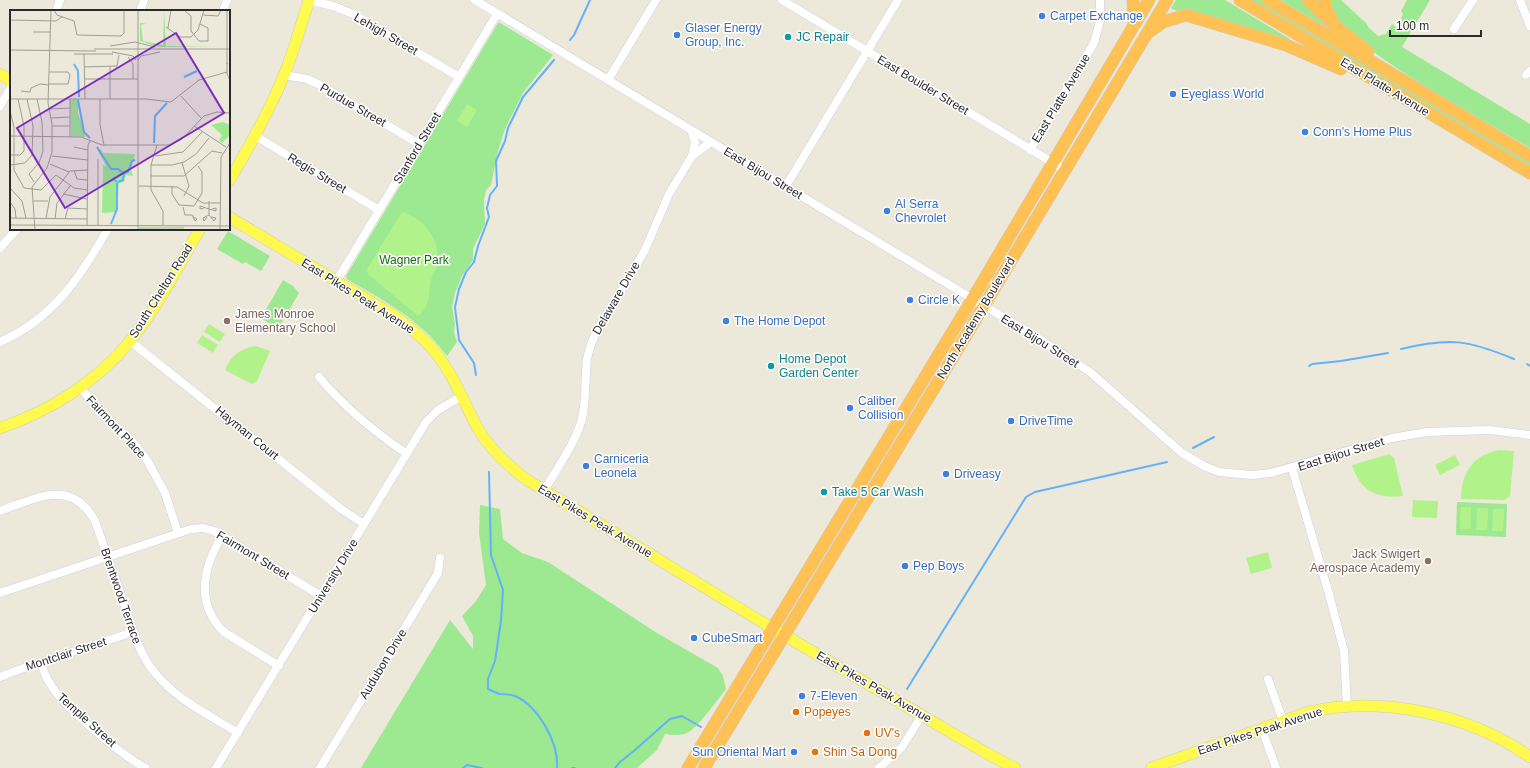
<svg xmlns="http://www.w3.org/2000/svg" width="1530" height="768" font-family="Arial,sans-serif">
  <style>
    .green { fill: #9de991 }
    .pitch { fill: #b1f28b }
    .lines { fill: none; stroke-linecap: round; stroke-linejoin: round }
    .stream { stroke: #63b2f9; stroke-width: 2 }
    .minor-casing { stroke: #cfcfe4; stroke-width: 9 }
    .major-casing { stroke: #ccc; stroke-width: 12 }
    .highway-casing { stroke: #ccc; stroke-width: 13 }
    .minor { stroke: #fff; stroke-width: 8 }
    .major { stroke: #fdf94f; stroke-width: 11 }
    .highway { stroke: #ffc153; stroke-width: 12 }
    .shop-dot { fill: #3f7fe0; stroke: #fff; stroke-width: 1.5 }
    .culture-dot { fill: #0f9aa8; stroke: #fff; stroke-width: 1.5 }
    .education-dot { fill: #8d6e63; stroke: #fff; stroke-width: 1.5 }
    .food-dot { fill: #e8710a; stroke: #fff; stroke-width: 1.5 }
    .labels { text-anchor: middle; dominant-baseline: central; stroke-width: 3; stroke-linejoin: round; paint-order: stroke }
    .shop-label { font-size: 12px; fill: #366cbe; stroke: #fff; text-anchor: start }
    .street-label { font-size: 12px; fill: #2a2a2a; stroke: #fff }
    .culture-label { font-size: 12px; fill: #0d838f; stroke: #fff; text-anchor: start }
    .park-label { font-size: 12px; fill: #136d13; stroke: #fff }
    .education-label { font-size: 12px; fill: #785e54; stroke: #fff; text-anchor: start }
    .food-label { font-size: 12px; fill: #c56008; stroke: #fff; text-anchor: start }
    .inset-river { fill: none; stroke: #63b2f9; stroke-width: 2 }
    .inset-road { fill: none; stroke: #9f9d94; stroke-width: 1 }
    .view { fill: #7b2cbf; fill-opacity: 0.15; stroke: #7b2cbf; stroke-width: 2 }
    .inset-edge { fill: none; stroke: #2a2a2a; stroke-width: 2 }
  </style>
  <rect width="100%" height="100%" fill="#ede9da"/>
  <path class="green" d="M1176 0H1225L1290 39 1288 41 1175 10 1171 8Z
    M1243 0H1261L1530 161V170Z
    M1281 0H1302L1335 33Z
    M1313 0H1341L1366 23 1369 28 1378 36 1386 34 1392 24 1397 27 1403 14 1401 11 1407 0H1430L1402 47 1530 124V148C1470 112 1404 78 1349 33 1337 23 1325 11 1313 0Z
    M498 23H500L553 55 523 93 505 129 498 151 491 185 486 190 484 200 485 224 473 249V260L462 276 455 293 452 307 455 323 454 333 457 342 447 356C419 318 387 303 347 279L346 276Z
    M228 231 270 256 261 271 245 262 243 264 217 249Z
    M283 280 293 286 299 293 278 329 261 318Z
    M1457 502 1507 504 1506 537 1456 535Z
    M480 505 500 509 503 539 522 553 548 562 657 633 718 668 723 676 726 689C719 698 696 730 687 733 680 736 673 735 665 734L657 750 637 768H361L450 620 473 649V636L462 616 476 601 486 585 479 533Z"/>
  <path class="pitch" d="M467 104 477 110 467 127 457 121Z
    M402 212C425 219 442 241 437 266 436 271 432 275 431 280 428 294 431 306 418 316L368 274 367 269Z
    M209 324 225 334 220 342 204 332Z
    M202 335 218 345 213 353 197 343Z
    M256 346 270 351 257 381 252 384 225 370C230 356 241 348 256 346Z
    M1499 450 1514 451 1510 496 1505 500 1461 499C1461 473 1473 455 1499 450Z
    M1389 454 1394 458 1403 496C1377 499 1360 491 1352 465Z
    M1455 455 1460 465 1440 475 1435 465Z
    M1413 500 1438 501 1437 518 1412 517Z
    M1460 507H1471V529H1460Z
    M1477 508H1488L1487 530H1476Z
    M1493 509H1504L1503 531H1492Z
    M1268 552 1272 568 1251 574 1246 558Z"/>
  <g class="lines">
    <path class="stream" d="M570 40 574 35 590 0
      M1401 349C1450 337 1468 340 1514 359
      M1527 364 1530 366
      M1309 366 1312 364 1341 361 1388 353
      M476 375 474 363 459 340 455 307 459 289 466 272 474 262 478 246 489 217 487 208 490 195 497 186 496 161 505 141 508 128 523 97 554 60
      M1193 448 1214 437
      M489 472 491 555 503 590 501 621 495 661 488 679V689C492 691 496 693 500 694 505 694 510 694 515 696 538 706 559 743 557 768
      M907 689 1026 497 1035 492 1167 462
      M463 768 467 765 482 768
      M572 768H575
      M615 768 620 762 635 750 670 719 682 716 701 727"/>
    <g class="minor-casing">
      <path id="minor" d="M309 0 333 6 353 14 459 77
        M475 0 1041 340 1090 372 1182 453 1204 466 1219 472 1252 475 1271 473 1392 438 1427 432 1489 430 1530 435
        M782 0 1065 170
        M1520 0 1530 26
        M56 11 60 0
        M140 11 144 0
        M223 11 227 0
        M1454 29 1473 0
        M284 75 307 79 318 84 419 144
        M1526 75 1530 71
        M608 80 656 0
        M0 106 11 87
        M255 136 379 210
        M1030 150 1094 43 1100 21V0
        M692 156 711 142
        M786 186 898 0
        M0 248 17 229
        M336 282 497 14
        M130 341 341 509 364 524
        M0 342C54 318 80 277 108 229
        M319 377C345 408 373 431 407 454
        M80 387 100 412 131 440 147 460 165 493 178 533
        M1292 468 1329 594 1344 651 1347 707
        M544 491C557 468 578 440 583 414 586 396 585 377 587 359 589 349 593 339 597 330L645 250 669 194 692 156 695 142 691 130
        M0 511C37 498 71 478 95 521 105 550 115 579 125 607 133 630 139 654 155 673 177 700 209 715 238 733
        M222 536C203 567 195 604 224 632L279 666
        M0 593 191 529 203 528 214 531 321 596
        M41 662C43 669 45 676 49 682 64 708 118 752 145 768
        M0 677 18 670 133 632
        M1268 679 1283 721
        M1262 729 1276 768
        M216 768 426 422 438 410 462 396
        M320 768 438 573 440 558
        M879 768 902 747 922 715"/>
    </g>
    <g class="major-casing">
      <path id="major" d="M0 74 11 81
        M229 181C250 146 269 112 284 75 294 51 301 25 309 0
        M229 217 395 316C412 329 429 342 441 360 456 380 465 405 477 427 489 448 507 465 527 480L772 628 988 754 1015 768
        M0 428C50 411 97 382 130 341 158 307 178 266 200 229
        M1151 768 1309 712C1381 695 1469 714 1530 757"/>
    </g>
    <g class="highway-casing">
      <path id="highway" d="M1133 0 1134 25
        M1240 0 1530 173
        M1268 0 1530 156
        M1308 0 1333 24 1368 52
        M1325 0V6L1332 20
        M1149 32 1163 22 1186 15 1286 45 1341 69
        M688 768 979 288 1149 0
        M704 768 979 314 1167 0"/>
    </g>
    <use href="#minor" class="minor"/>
    <use href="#major" class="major"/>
    <use href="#highway" class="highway"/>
  </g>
  <g class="shop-dot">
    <circle cx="1042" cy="16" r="4"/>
    <circle cx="677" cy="35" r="4"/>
    <circle cx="1173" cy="94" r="4"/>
    <circle cx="1305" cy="132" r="4"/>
    <circle cx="887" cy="211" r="4"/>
    <circle cx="910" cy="300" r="4"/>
    <circle cx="726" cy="321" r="4"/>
    <circle cx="850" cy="408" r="4"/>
    <circle cx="1011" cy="421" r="4"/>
    <circle cx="586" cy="466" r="4"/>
    <circle cx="946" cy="474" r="4"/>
    <circle cx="905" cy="566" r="4"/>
    <circle cx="694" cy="638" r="4"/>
    <circle cx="802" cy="696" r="4"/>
    <circle cx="794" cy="752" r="4"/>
  </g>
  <g class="culture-dot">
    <circle cx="788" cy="37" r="4"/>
    <circle cx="771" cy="366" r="4"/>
    <circle cx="824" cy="492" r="4"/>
  </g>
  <g class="education-dot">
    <circle cx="227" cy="321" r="4"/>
    <circle cx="1428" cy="561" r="4"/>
  </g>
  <g class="food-dot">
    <circle cx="796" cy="712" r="4"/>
    <circle cx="867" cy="733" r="4"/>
    <circle cx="815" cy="752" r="4"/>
  </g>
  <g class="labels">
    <g class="shop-label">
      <text x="1050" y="16">Carpet Exchange</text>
      <text x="685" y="28">Glaser Energy<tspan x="685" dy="14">Group, Inc.</tspan></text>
      <text x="1181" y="94">Eyeglass World</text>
      <text x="1313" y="132">Conn's Home Plus</text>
      <text x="895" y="204">Al Serra<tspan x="895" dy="14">Chevrolet</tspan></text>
      <text x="918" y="300">Circle K</text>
      <text x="734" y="321">The Home Depot</text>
      <text x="858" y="401">Caliber<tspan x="858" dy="14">Collision</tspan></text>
      <text x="1019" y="421">DriveTime</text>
      <text x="594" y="459">Carniceria<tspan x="594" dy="14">Leonela</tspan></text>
      <text x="954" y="474">Driveasy</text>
      <text x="913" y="566">Pep Boys</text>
      <text x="702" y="638">CubeSmart</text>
      <text x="810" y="696">7-Eleven</text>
      <text x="786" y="752" text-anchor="end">Sun Oriental Mart</text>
    </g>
    <g class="street-label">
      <text transform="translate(386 34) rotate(30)">Lehigh Street</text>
      <text transform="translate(923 85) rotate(31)">East Boulder Street</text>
      <text transform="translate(1385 87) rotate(31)">East Platte Avenue</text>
      <text transform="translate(1061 98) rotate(-59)">East Platte Avenue</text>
      <text transform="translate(353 105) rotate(30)">Purdue Street</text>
      <text transform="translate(417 148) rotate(-59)">Stanford Street</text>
      <text transform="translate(317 173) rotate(31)">Regis Street</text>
      <text transform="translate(763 173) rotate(31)">East Bijou Street</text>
      <text transform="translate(161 291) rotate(-58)">South Chelton Road</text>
      <text transform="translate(358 296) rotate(32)">East Pikes Peak Avenue</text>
      <text transform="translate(616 298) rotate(-60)">Delaware Drive</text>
      <text transform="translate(976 318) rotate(-59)">North Academy Boulevard</text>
      <text transform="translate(1040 341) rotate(32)">East Bijou Street</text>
      <text transform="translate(116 427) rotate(47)">Fairmont Place</text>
      <text transform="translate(247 433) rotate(39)">Hayman Court</text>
      <text transform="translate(1341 454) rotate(-17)">East Bijou Street</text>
      <text transform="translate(595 521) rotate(31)">East Pikes Peak Avenue</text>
      <text transform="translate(253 555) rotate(31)">Fairmont Street</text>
      <text transform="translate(333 576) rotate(-59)">University Drive</text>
      <text transform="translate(121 596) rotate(71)">Brentwood Terrace</text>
      <text transform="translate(66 654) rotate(-18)">Montclair Street</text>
      <text transform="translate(383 664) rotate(-59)">Audubon Drive</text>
      <text transform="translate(874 687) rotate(30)">East Pikes Peak Avenue</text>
      <text transform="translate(87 720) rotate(42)">Temple Street</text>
      <text transform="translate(1260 731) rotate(-18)">East Pikes Peak Avenue</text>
    </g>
    <g class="culture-label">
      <text x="796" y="37">JC Repair</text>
      <text x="779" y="359">Home Depot<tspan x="779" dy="14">Garden Center</tspan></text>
      <text x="832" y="492">Take 5 Car Wash</text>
    </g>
    <g class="park-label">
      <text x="414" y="260">Wagner Park</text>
    </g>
    <g class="education-label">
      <text x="235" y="314">James Monroe<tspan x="235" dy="14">Elementary School</tspan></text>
      <text x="1420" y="554" text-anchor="end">Jack Swigert<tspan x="1420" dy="14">Aerospace Academy</tspan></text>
    </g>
    <g class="food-label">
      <text x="804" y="712">Popeyes</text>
      <text x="875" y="733">UV's</text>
      <text x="823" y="752">Shin Sa Dong</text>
    </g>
  </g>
  <g transform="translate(10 10)">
    <rect width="220" height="220" fill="#ede9da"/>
    <path d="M154 0 156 36 204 37H149L130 31V13H136L131 15 133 31 153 35ZM68 89V103L76 127 61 126 60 90ZM213 112 220 115V125L212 133 209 130 212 125 201 115ZM91 140 93 143 125 144 121 160 123 166 116 165 114 172 109 173 107 202 92 203 93 155 96 156 88 141Z" fill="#9de991"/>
    <path d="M129 217H174V220H129Z" fill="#bbd9af"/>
    <path class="inset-river" d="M64 54 68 61 69 87M174 67 187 61M68 90 74 122 80 128M144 133 145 106 157 93M87 137 101 159H108L113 163 103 169 107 172M108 172 113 170 114 163 118 162 122 151 125 150M101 214 107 199V173"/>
    <path class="inset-road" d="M44 0 47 5 64 11 67 25 111 26 114 23V0M174 0 181 6V21L189 31H198V18L190 14M193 5 208 6 211 0M0 10 46 11 52 7M156 17 170 27H181L188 20 194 0M0 18V0M158 18 161 0M23 22H40M100 36 125 32 145 37M84 39H220M0 40 86 41M102 42 123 46 126 50M64 44H103M74 44 75 89M118 47 123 54V69M128 50 131 46 150 42M217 53V64L220 70M217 54V0M74 57 107 56 109 45M39 62H58L60 65 58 74H39M75 69H128M11 81 20 82 21 78 30 74 39 75M171 86 191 108M0 89H136L161 92 189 70 217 62M60 89V127M90 89V115L94 135M100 89V57M39 99 60 98M0 101 4 117V160L14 178 31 180 46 165 64 178 78 180M41 108 60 107M42 116H60M184 116 216 137M0 126 71 127 92 135H160L172 129 194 106 207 102 220 103M147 135 141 155V180L153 201V215M64 137 78 140M0 145H10L14 141V116L8 89M42 146 78 150M145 146 173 142 192 122M88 149V215M172 153 179 176 174 186M40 154 59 162M0 155 15 153 22 145 23 116 17 89M141 155H162L174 152 186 144 199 128M64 160 67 169 78 170M141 166H174L202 141 212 143M24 172 19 164 29 153 33 141 32 112 27 89M129 176 167 177 193 193H211M162 176V184L169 195 184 196 192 183V162L188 156M0 178 12 191 16 208M53 184 77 189M23 191H38M0 192 5 199 6 208M173 197 175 205H182M194 198 190 199V196L199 199M199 199 206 201V198L202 199M182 205 185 211 187 209 183 207M199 205 204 211 206 208 201 207M197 207 194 211 193 208 199 205V191M0 208 77 209M36 208 40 187 60 161 78 160M45 209 47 193 60 176M55 209 58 198 77 199M0 215 220 216M77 216 78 135 80 131M25 220 22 177 37 158 42 142V114L38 93 41 0M128 220V0M210 220 211 147 220 133"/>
    <path class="view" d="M166 23 214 103 55 198 7 118Z"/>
    <rect width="220" height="220" class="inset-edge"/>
  </g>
  <path d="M1390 30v6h91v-6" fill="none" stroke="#2a2a2a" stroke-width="2"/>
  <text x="1396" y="30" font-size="12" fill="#2a2a2a" stroke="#ffffff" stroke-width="3" paint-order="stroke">100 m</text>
</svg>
